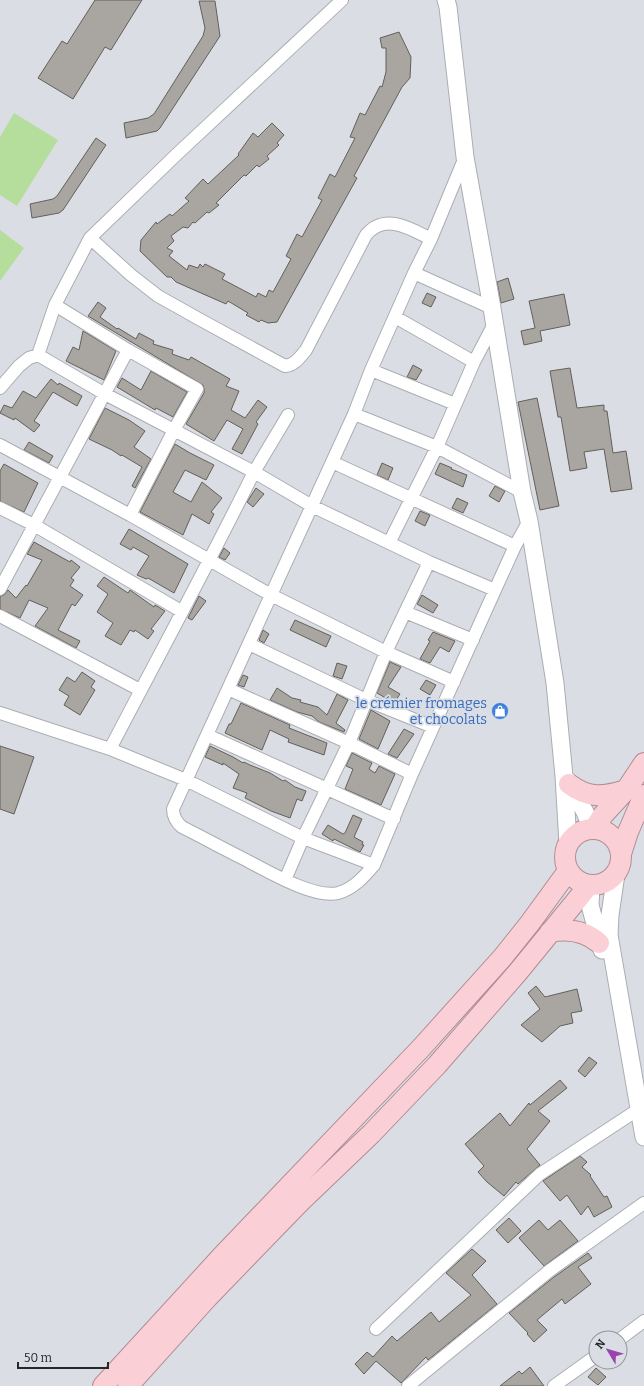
<svg xmlns="http://www.w3.org/2000/svg" width="644" height="1386" font-family="Bitter,serif">
  <style>
    .green { fill: #b5dd9b }
    .building { fill: #a9a5a0; stroke: #63605b }
    .lines { fill: none; stroke-linecap: round; stroke-linejoin: round }
    .minor-casing { stroke: #aaadb2; stroke-width: 14 }
    .secondary-casing { stroke: #aaadb2; stroke-width: 19 }
    .trunk-casing { stroke: #b08c92; stroke-width: 22 }
    .minor { stroke: #fff; stroke-width: 12 }
    .secondary { stroke: #fff; stroke-width: 17 }
    .trunk { stroke: #fbcfd6; stroke-width: 20 }
    .labels { text-anchor: middle; dominant-baseline: central; stroke-width: 3.5; stroke-linejoin: round; paint-order: stroke }
    .shop-label { font-size: 14px; fill: #366cbe; stroke: #dadee4; text-anchor: end }
  </style>
  <rect width="100%" height="100%" fill="#dadee4"/>
  <path class="green" d="M14 113 58 140 17 206 0 195V137Z
    M0 230 24 248 0 281Z"/>
  <path class="building" d="M95 0H142L111 50 105 47 73 99 38 78 62 41 67 44Z
    M199 1H215L220 36 160 128 157 131 126 138 124 123 148 118 154 114 203 36 205 28Z
    M399 32 411 57 410 78 402 87 354 176 357 178 277 322 268 323 261 320 259 322 246 315 248 313 228 301 226 304 176 282 171 277H167L140 251 141 240 156 222 157 224 170 214 172 216 189 201 185 198 203 179 208 184 239 155 238 154 253 133 258 137 272 123 284 135 277 143 279 145 267 156 269 159 259 167 257 165 246 176 244 175 216 203 219 205 209 213 207 212 195 223 193 222 188 228 183 227 171 236 174 241 167 248 173 251 169 256 187 270 189 265 198 268 200 264 203 267 205 264 225 274 222 279 256 297 258 293 266 297 269 290 273 292 291 259 286 256 297 234 302 237 322 200 318 198 330 174 335 177 355 138 350 137 360 113 365 115 380 86 382 87 386 72V48H382L380 38Z
    M96 138 106 145 63 210 59 213 32 218 30 204 53 199 57 196Z
    M508 278 514 299 501 303 497 282Z
    M427 293 436 297 431 307 422 303Z
    M564 294 570 325 540 331 542 341 524 345 521 331 535 328 529 301Z
    M98 302 106 308 100 317 117 329 118 328 136 339 139 333 154 341 153 344 173 350 172 354 189 360 191 357 230 379 226 386 239 391 231 410 245 418 258 400 267 407 256 422 258 424 242 454 232 449 243 429 227 420 214 441 186 424 204 393V389L203 385 88 316Z
    M83 331 116 351 104 380 66 361 73 347 79 350Z
    M413 365 422 370 416 380 407 377Z
    M570 368 577 408 604 405V411H607L613 453 626 451 632 489 611 492 604 449 584 452 587 468 570 471 561 417H558L550 371Z
    M151 371 187 392 173 417 156 408 155 410 117 387 122 378 141 390Z
    M51 379 58 385 59 383 82 396 77 406 53 392 34 421 40 425 34 432 15 418 14 420 0 413 4 405 12 408 23 391 36 398Z
    M537 398 559 506 540 510 518 402Z
    M105 408 129 420 145 431 134 447 151 459 135 488 132 486 142 467 122 455 121 456 112 450 89 439Z
    M29 442 53 456 49 463 24 450Z
    M175 444 190 453 214 465 206 480 185 470 173 492 191 502 202 482 222 498 211 512 214 514 209 524 192 514 183 535 140 512Z
    M382 463 393 468 388 480 377 475Z
    M440 463 452 468 451 469 467 475 463 487 435 474Z
    M4 464 38 483 24 512 0 501V471Z
    M495 486 505 491 499 502 489 496Z
    M256 488 264 494 253 507 247 502Z
    M457 498 468 503 463 513 452 508Z
    M420 511 430 515 425 526 415 521Z
    M129 529 188 564 174 593 148 578 146 579 137 575 149 556 133 547 131 550 120 544Z
    M34 542 70 562 71 560 80 567 71 578 74 580 70 586 83 595 75 606 72 604 58 630 80 641 76 648 35 626 48 608 29 600 20 618 0 609V596L4 595 8 590 16 598 26 585 27 586 42 560 27 554Z
    M224 548 230 553 225 560 219 557Z
    M104 577 128 593 130 590 154 607 155 605 165 611 151 629 154 631 148 639 135 630 134 632 130 630 121 645 105 636 113 623 97 612 108 594 97 586Z
    M422 595 438 605 433 613 417 604Z
    M199 596 206 601 192 620 188 618Z
    M295 620 331 636 326 647 290 630Z
    M263 630 269 634 264 643 259 640Z
    M433 632 455 641 449 652 440 647 430 663 420 659 430 641 428 640Z
    M390 662 401 667 388 687 400 694 394 703 377 693Z
    M337 663 347 666 342 679 333 676Z
    M82 672 95 681 91 687 95 690 80 715 64 705 69 696 59 690 67 677 75 682Z
    M243 675 248 677 244 687 238 685Z
    M426 680 436 685 430 695 420 689Z
    M277 688 292 698 301 700 300 702 318 707 327 715 337 694 348 700 336 723 345 730 344 732 319 722 312 716 297 712 270 700Z
    M241 703 290 725 289 728 327 743 324 755 288 742 289 739 270 730 262 750 225 733 229 724H231Z
    M371 710 390 721 378 749 359 739Z
    M404 729 414 734 397 758 388 754Z
    M0 746 34 757 14 814 0 809Z
    M210 746 233 757 243 763 244 762 250 765 270 773 283 781 285 780 295 787 306 791 302 801 297 799 290 818 271 811 245 798 247 793 233 788 239 774 223 763V765L205 757Z
    M352 753 372 763 369 769 375 773 379 766 395 774 381 805 345 789 353 769 346 766Z
    M353 815 362 819 354 837 363 842 362 845H364L360 852 334 839 333 841 322 834 328 825 343 834 345 833Z
    M536 986 545 997 577 989 582 1011 571 1013 573 1023 560 1026 542 1042 521 1025 540 1009 528 993Z
    M589 1057 597 1063 585 1077 578 1071Z
    M560 1080 567 1088 538 1111 550 1121 527 1149 540 1165 518 1184 516 1182 504 1196 487 1182 478 1172 484 1166 465 1144 500 1113 510 1126 529 1103 530 1105Z
    M580 1156 587 1162 582 1167 591 1175 590 1176 604 1197 607 1196 612 1207 594 1217 588 1206 581 1215 567 1195 560 1201 543 1181Z
    M509 1218 521 1231 508 1243 496 1230Z
    M539 1220 548 1230 560 1220 578 1241 544 1266 519 1238Z
    M472 1249 486 1261 472 1275 497 1304 428 1360 426 1357 401 1383 376 1361 364 1374 355 1364 367 1352 373 1357 392 1336 397 1341 431 1312 439 1322 471 1295 446 1273Z
    M588 1253 592 1258 578 1267 591 1284 565 1304 562 1299 537 1320 547 1330 534 1342 527 1334 528 1333 509 1313 554 1277Z
    M530 1367 544 1386H500L519 1371 522 1374Z
    M596 1368 606 1377 598 1385 588 1377Z"/>
  <g class="lines">
    <g class="minor-casing">
      <path id="minor" d="M342 0 176 155 90 238 131 275 158 296 199 319 285 366C295 365 300 357 306 350L366 235C385 212 411 229 431 239
        M465 157 431 239 414 273 371 370 354 414 173 809C173 817 176 822 182 827 202 837 222 848 242 858 264 869 313 899 338 893 353 889 364 877 374 865L412 774 495 590
        M414 273 492 308
        M55 305 128 350 197 389 174 430 130 515
        M395 317 474 362
        M38 355 55 305 90 238
        M371 370 455 404
        M0 388 19 366 29 358 38 355 105 394 254 472 288 415
        M354 414 437 447 522 492
        M0 445 130 515 271 595 386 652 454 682
        M332 462 515 546
        M0 508 34 525 181 611
        M389 543 437 447 474 362 494 324
        M0 589 128 350
        M405 612 473 640
        M0 616 140 690
        M249 644 366 700 433 727
        M228 689 349 743 412 774
        M0 713 110 749C158 657 208 565 254 472L312 506 429 562 495 590 515 546 529 521
        M207 735 394 819
        M110 749 186 780 303 838 374 865
        M285 880 303 838 349 743 386 652 429 562
        M376 1329 540 1174 639 1109
        M620 1339 644 1321
        M408 1386 549 1271 644 1203
        M554 1386 596 1356"/>
    </g>
    <g class="secondary-casing">
      <path id="secondary" d="M446 0 448 7 465 157 492 308 522 492 529 521 555 683 564 776 568 844
        M568 781 585 812 592 829
        M616 874 610 915 609 935 644 1137
        M591 885 590 905 602 950"/>
    </g>
    <g class="trunk-casing">
      <path id="trunk" d="M569 784C589 799 603 797 626 790
        M594 829 603 815 626 790 644 763
        M565 857a28 28 0 1 1 56 0a28 28 0 1 1-56 0Z
        M621 854 628 832 644 795
        M550 932C569 928 585 931 599 943
        M103 1386 223 1255 421 1048 502 958 530 923 568 871
        M128 1386 208 1297 300 1202 371 1134 437 1065 518 972 589 885"/>
    </g>
    <use href="#minor" class="minor"/>
    <use href="#secondary" class="secondary"/>
    <use href="#trunk" class="trunk"/>
  </g>
  <defs>
    <g id="shop-disc" transform="scale(0.9)"><circle r="9.5" fill="#3f7fe0" stroke="#dadee4"/><path d="M-5-2.5h2.3a2.7 3.5 0 0 1 5.4 0H5L5.5 6h-11ZM-1.5-2.5h3a1.5 2.3 0 0 0-3 0Z" fill="#fff"/></g>
  </defs>
  <g fill-rule="evenodd">
    <use href="#shop-disc" x="500" y="711"/>
  </g>
  <g class="labels">
    <g class="shop-label">
      <text x="487" y="703">le crémier fromages<tspan x="487" dy="16">et chocolats</tspan></text>
    </g>
  </g>
  <g transform="translate(608 1350) rotate(308)"><circle r="19" fill="#dadee4" stroke="#929599"/>
  <path d="M0-3L7 15L0 10L-7 15Z" fill="#9c42ad"/>
  <text y="-6" font-size="11" font-weight="bold" text-anchor="middle" fill="#262729">N</text>
  </g>
  <path d="M18 1362v6h90v-6" fill="none" stroke="#262729" stroke-width="2"/>
  <text x="24" y="1362" font-size="12" fill="#262729" stroke="#dadee4" stroke-width="3" paint-order="stroke">50 m</text>
</svg>
